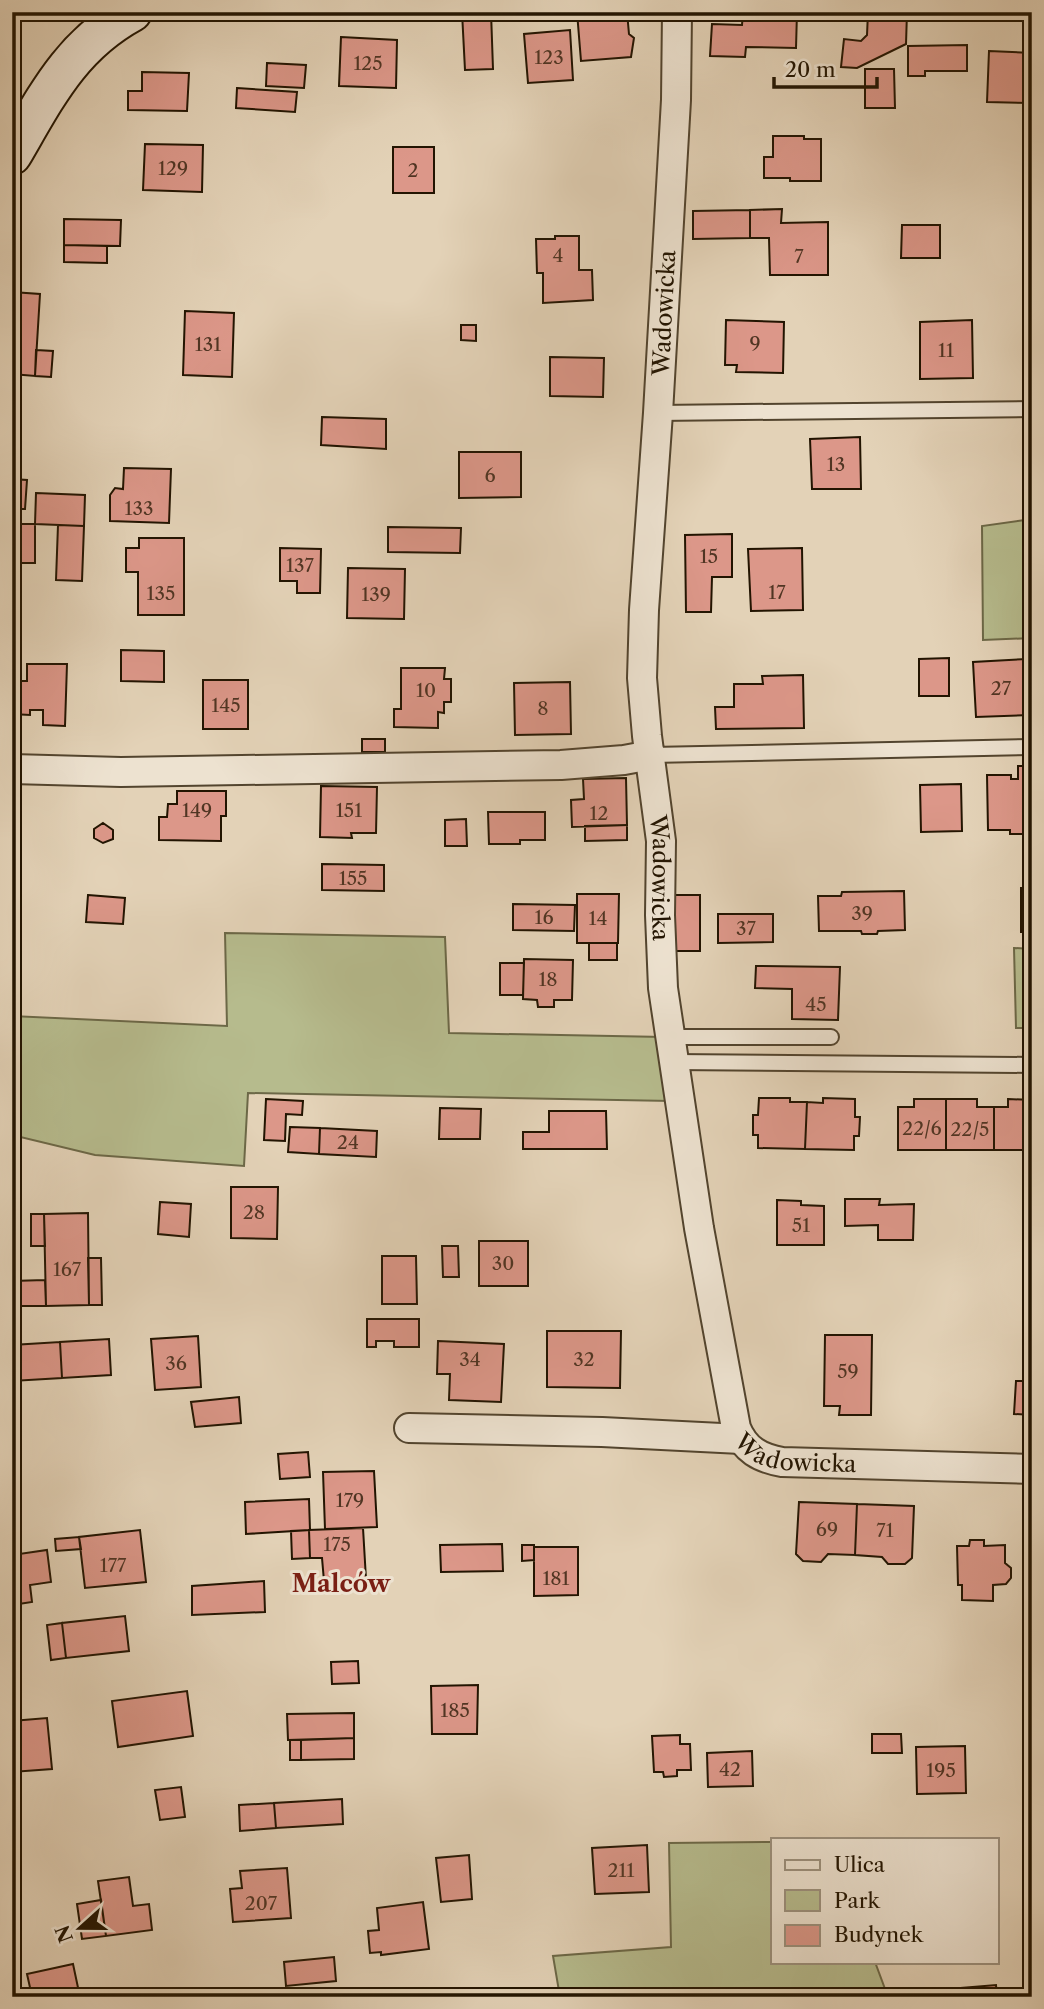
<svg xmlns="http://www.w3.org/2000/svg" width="1044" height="2009" font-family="'Libre Caslon Text',serif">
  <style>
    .green { fill: #b6bb8d; stroke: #6c6847; stroke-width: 2 }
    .building { fill: #dc9789; stroke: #221401; stroke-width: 2 }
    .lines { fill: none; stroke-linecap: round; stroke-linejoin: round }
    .lane-casing { stroke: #52442e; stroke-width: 18 }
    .street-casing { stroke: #52442e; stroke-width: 32 }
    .secondary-casing { stroke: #221401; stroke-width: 42 }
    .lane { stroke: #ede2d0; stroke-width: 14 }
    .street { stroke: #ede2d0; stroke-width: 28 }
    .secondary { stroke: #ede2d0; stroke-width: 38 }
    .labels { text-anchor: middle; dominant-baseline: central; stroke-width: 6; stroke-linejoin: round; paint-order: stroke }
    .number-label { font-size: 19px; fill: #503523 }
    .street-label { font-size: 23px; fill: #221401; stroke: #ede2d0 }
    .neighbourhood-label { font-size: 24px; font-weight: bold; fill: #7a1f14; stroke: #ede2d0 }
  </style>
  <rect width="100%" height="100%" fill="#e3d2b7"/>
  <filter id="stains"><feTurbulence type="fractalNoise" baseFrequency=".00286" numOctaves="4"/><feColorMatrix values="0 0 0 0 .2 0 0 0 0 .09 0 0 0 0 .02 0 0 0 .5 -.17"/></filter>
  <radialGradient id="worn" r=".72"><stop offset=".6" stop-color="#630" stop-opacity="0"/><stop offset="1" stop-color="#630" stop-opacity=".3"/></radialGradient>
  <path class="green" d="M1032 519V638L983 640 982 526Z
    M225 933 445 937 449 1033 664 1037 671 1101 248 1093 244 1166 95 1155 12 1135V1016L227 1026Z
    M1014 948 1032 949V1028H1016Z
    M773 1842V1962H875L888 1997H560L553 1956 671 1947 669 1843Z"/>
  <path class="building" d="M462 12H491L493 69 465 70Z
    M577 12H627L629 34 634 38 631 57 581 61Z
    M743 12H797L796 48 746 47 745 57 710 56 712 24 742 25Z
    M868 12H907L906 44 857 68 841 67 844 39 861 41 867 35Z
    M570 30 573 80 528 83 524 34Z
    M341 37 397 40 396 88 339 86Z
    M967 45V71H925V76H908V46Z
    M989 51 1032 53V103L987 102Z
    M267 63 306 65 304 88 266 86Z
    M865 69H894L895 108H865Z
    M142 72 189 73 187 111 128 110V91H142Z
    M237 88 297 92 295 112 236 108Z
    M773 136H804V139H821V181H790V178H764V157H773Z
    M145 144 203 145 202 192 143 190Z
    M393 147H434V193H393Z
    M782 209 781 223 828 222V275H770L769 238H750V210Z
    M750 210V238L693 239V211Z
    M64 219 121 220 120 246 64 245Z
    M902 225H940V258H901Z
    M555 236H579V270H592L593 300 543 303V273H537L536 239H555Z
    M64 245 107 246V263L64 262Z
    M12 292 40 294 35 376 12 374Z
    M185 311 234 313 232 377 183 375Z
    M726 320 784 322 783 373 736 372 737 365H725Z
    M972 320 973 378 920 379V322Z
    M461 325H476V341L461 340Z
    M1023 325H1032V369H1023Z
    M36 350 53 351 51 377 35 376Z
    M550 357 604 358 603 397 550 396Z
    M322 417 386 419V449L321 445Z
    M860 437 861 489H812L810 439Z
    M459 452H521V497L459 498Z
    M124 468 171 469 169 523 110 521V495L115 488 123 489Z
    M12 479 27 480 25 509H12Z
    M36 493 85 495 84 526 35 524Z
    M13 524H35V563H13Z
    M58 525 84 526 82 581 56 580Z
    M388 527 461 528 460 553 388 552Z
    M732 534V577H712L711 612H686L685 535Z
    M139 538H184V615H138V572H126V548H139Z
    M280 548 321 549 320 593H297V581H280Z
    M802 548 803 610 751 611 748 549Z
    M348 568 405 569 404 619 347 618Z
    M121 650 164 651V682L121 681Z
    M949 658V696H919V659Z
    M1027 659 1030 715 976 717 973 662Z
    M27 664H67L65 726 43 725V710H30V715L12 714V681H27Z
    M401 668H445L444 679H451V702H444V713L438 712V728L394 727V709H401Z
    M803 675 804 728 716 729 715 707H734V684H763L762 676Z
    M203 680H248V729H203Z
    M570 682 571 734 515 735 514 683Z
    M362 739H385V752H362Z
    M1018 766H1031L1032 834H1010V830H988L987 775H1011V779H1018Z
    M626 778 627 825 572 827 571 800 584 799 583 779Z
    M961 784 962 831 921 832 920 785Z
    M321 786 377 787 376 833H351L352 838 320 837Z
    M177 791H226V816H221V841L159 840V817H167L168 804H177Z
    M488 812H545V840H520V844H489Z
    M466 819 467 846H445V820Z
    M103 823 113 830V839L103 843 94 838V829Z
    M627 825V840L585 841V826Z
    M322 864 384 865V891L322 890Z
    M1021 888H1032V932H1021Z
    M904 891 905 930 878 931 877 934H862L861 931H819L818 896H841L842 892Z
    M577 894H619L618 943H577Z
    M88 895 125 898 123 924 86 922Z
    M669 895H700V951H669Z
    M513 904 575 905 574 931 513 930Z
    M718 914H773V942L718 943Z
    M589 943H617V960H589Z
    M524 959 573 960 572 1000H554V1007H538L537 1000 523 999Z
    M500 963H524L523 995H500Z
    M756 966 840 967 838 1020 792 1019V989L755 988Z
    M759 1098H790V1102H807L805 1149 758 1148V1135H753V1115H758Z
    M823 1098 855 1099V1117H860L859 1136H854V1150L805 1149 807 1102 823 1103Z
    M266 1099 303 1101 302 1115 286 1114 285 1141 264 1140Z
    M914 1099H946V1150H898V1107H914Z
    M946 1099H977V1107H994V1150H946Z
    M1008 1099 1032 1100V1150H994V1107H1008Z
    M440 1108 481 1109 480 1139H439Z
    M549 1111H606L607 1149H523V1132H549Z
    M290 1127 320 1128 319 1154 288 1152Z
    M320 1128 377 1131 376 1157 319 1154Z
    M231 1187H278L277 1239 231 1238Z
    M845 1199H880L879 1205 914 1204 913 1240H878V1225L845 1226Z
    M777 1200 801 1201V1205L824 1206V1245H777Z
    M160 1202 191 1204 189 1237 158 1234Z
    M88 1213 89 1305 46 1306 44 1214Z
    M31 1214H44L45 1246H31Z
    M479 1241H528V1286H479Z
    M442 1246H458L459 1277H443Z
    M382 1256H416L417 1304H382Z
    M88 1258H101L102 1305H89Z
    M45 1280 46 1306H13L12 1281Z
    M367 1319H419V1347H394V1341H376V1347H367Z
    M547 1331H621L620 1388 547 1387Z
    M825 1335H872L871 1415H839L840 1406H824Z
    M198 1336 201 1387 155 1390 151 1339Z
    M109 1339 111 1375 62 1378 60 1342Z
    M438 1341 504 1344 501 1402 449 1400 450 1374H437Z
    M60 1342 62 1378 12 1381V1345Z
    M1016 1381H1032V1415L1014 1414Z
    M239 1397 241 1423 195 1427 191 1402Z
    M308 1452 310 1477 280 1479 278 1454Z
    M374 1471 377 1527 325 1529 323 1472Z
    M309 1499 310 1530 246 1534 245 1502Z
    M799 1502 857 1504 855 1555 828 1554 821 1562 803 1561 796 1554Z
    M857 1504 914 1506 912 1558 905 1564H888L882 1557 855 1555Z
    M363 1528 366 1579 324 1581 322 1558H310L309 1530Z
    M140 1530 146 1582 85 1588 79 1537Z
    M309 1530 310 1558 292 1559 291 1531Z
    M79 1537 81 1549 56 1551 55 1539Z
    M970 1540H984V1546L1005 1545V1563L1011 1568V1578L1006 1584 993 1585V1601L962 1600V1585H958L957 1546H969Z
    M502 1544 503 1571 441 1572 440 1545Z
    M522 1545H534V1560L522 1561Z
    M534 1547H578V1595L534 1596Z
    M47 1550 51 1582 30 1585 32 1602 12 1605V1555Z
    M264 1581 265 1612 192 1615V1586Z
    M125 1616 129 1651 66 1658 62 1623Z
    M62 1623 66 1658 51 1660 47 1625Z
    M358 1661 359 1683 332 1684 331 1662Z
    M478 1685 477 1734H432L431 1686Z
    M187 1691 193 1736 118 1747 112 1701Z
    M354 1713V1738L288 1740 287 1714Z
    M47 1718 52 1769 12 1772V1721Z
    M872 1734H901L902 1753H872Z
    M680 1735V1744H690L691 1770H677V1776L664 1777 663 1772H654L652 1736Z
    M354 1738V1759L301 1760V1740Z
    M290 1740H301V1760H290Z
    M965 1746 966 1793 917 1794 916 1747Z
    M752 1751 753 1786 708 1787 707 1753Z
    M181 1787 185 1817 160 1820 155 1790Z
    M342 1799 343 1824 276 1828 274 1803Z
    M274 1803 276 1828 240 1831 239 1805Z
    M647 1845 649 1892 595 1894 592 1848Z
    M469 1855 472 1899 441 1902 436 1858Z
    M287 1868 291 1918 233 1922 230 1889 242 1888 240 1871Z
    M129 1877 133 1906 149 1904 152 1930 106 1936 98 1881Z
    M101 1900 106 1936 82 1939 77 1904Z
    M423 1902 429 1949 381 1955V1952L370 1953 368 1931 379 1930 377 1908Z
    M334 1957 336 1981 286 1986 284 1962Z
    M73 1964 80 1997H18L17 1995 31 1992 27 1974Z
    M996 1985 997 1997H949V1989Z"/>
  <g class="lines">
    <g class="lane-casing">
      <path id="lane" d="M658 413 1032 409
        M651 755 1032 747
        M670 1037H831
        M673 1062 1032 1065"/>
    </g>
    <g class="street-casing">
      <g id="street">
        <path id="s1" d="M677 12 676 100 658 413 644 610 642 678 647 736 661 841 660 915 663 988 699 1228 736 1428C745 1450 760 1458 782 1462L1032 1469"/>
        <path d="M12 769 121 772 561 765 624 760 651 755"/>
        <path d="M409 1428 602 1432 741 1439"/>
      </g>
    </g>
    <g class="secondary-casing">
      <path id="secondary" d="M12 155C46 97 70 46 132 12"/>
    </g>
    <use href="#lane" class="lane"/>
    <use href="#street" class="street"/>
    <use href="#secondary" class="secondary"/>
  </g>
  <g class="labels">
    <g class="number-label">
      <text x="549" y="57">123</text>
      <text x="368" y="63">125</text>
      <text x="173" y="168">129</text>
      <text x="413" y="170">2</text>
      <text x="558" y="255">4</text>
      <text x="799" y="256">7</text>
      <text x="755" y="343">9</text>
      <text x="208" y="344">131</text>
      <text x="946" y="350">11</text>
      <text x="836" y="464">13</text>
      <text x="490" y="475">6</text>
      <text x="139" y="508">133</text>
      <text x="709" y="556">15</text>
      <text x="300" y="565">137</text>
      <text x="777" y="592">17</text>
      <text x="161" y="593">135</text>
      <text x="376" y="594">139</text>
      <text x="1001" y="688">27</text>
      <text x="426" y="690">10</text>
      <text x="226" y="705">145</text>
      <text x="543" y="708">8</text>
      <text x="197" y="810">149</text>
      <text x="349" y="810">151</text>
      <text x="599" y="813">12</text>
      <text x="353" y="878">155</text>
      <text x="862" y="913">39</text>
      <text x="544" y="917">16</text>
      <text x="598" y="918">14</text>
      <text x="746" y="928">37</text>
      <text x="548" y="979">18</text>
      <text x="816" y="1004">45</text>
      <text x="922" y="1128">22/6</text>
      <text x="970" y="1129">22/5</text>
      <text x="348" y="1142">24</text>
      <text x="254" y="1212">28</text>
      <text x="801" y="1225">51</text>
      <text x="503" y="1263">30</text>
      <text x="67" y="1269">167</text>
      <text x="470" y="1359">34</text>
      <text x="584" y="1359">32</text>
      <text x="176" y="1363">36</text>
      <text x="848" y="1371">59</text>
      <text x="350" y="1500">179</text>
      <text x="827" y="1529">69</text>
      <text x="885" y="1530">71</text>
      <text x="337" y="1544">175</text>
      <text x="113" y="1565">177</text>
      <text x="556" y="1578">181</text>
      <text x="455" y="1710">185</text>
      <text x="730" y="1769">42</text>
      <text x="941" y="1770">195</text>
      <text x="621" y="1870">211</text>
      <text x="261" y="1903">207</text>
    </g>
    <g class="street-label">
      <text transform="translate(664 313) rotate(-87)">Wadowicka</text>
      <text stroke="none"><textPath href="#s1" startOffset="868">Wadowicka</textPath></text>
      <text stroke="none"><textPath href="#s1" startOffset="1496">Wadowicka</textPath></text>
    </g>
    <g class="neighbourhood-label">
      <text x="341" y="1583">Malców</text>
    </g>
  </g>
  <rect width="1044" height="2009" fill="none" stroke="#e3d2b7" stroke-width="42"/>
  <rect x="14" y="14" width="1016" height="1981" fill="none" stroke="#221401" stroke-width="3.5"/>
  <rect x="21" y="21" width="1002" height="1967" fill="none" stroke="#221401" stroke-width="2"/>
  <rect x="771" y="1838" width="228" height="126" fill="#ede2d0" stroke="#9c907d" stroke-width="2"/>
  <rect x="785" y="1860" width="35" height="10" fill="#ede2d0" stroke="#9c907d" stroke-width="2"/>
  <text x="834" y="1872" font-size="21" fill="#221401">Ulica</text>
  <rect x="785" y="1890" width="35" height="21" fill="#b6bb8d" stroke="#9c907d" stroke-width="2"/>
  <text x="834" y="1908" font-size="21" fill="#221401">Park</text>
  <rect x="785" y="1925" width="35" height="21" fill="#dc9789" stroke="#9c907d" stroke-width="2"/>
  <text x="834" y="1942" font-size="21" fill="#221401">Budynek</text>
  <g transform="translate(80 1928) rotate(249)" stroke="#ede2d0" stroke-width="5" paint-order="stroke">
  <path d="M0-5L12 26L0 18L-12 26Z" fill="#221401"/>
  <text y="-10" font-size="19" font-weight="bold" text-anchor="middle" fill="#221401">N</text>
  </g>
  <path d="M774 77v10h103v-10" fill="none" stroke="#221401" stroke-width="3.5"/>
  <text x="785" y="77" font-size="21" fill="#221401" stroke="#ede2d0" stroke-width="5" paint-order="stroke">20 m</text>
  <rect width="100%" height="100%" filter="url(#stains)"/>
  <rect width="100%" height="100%" fill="url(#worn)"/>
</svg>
